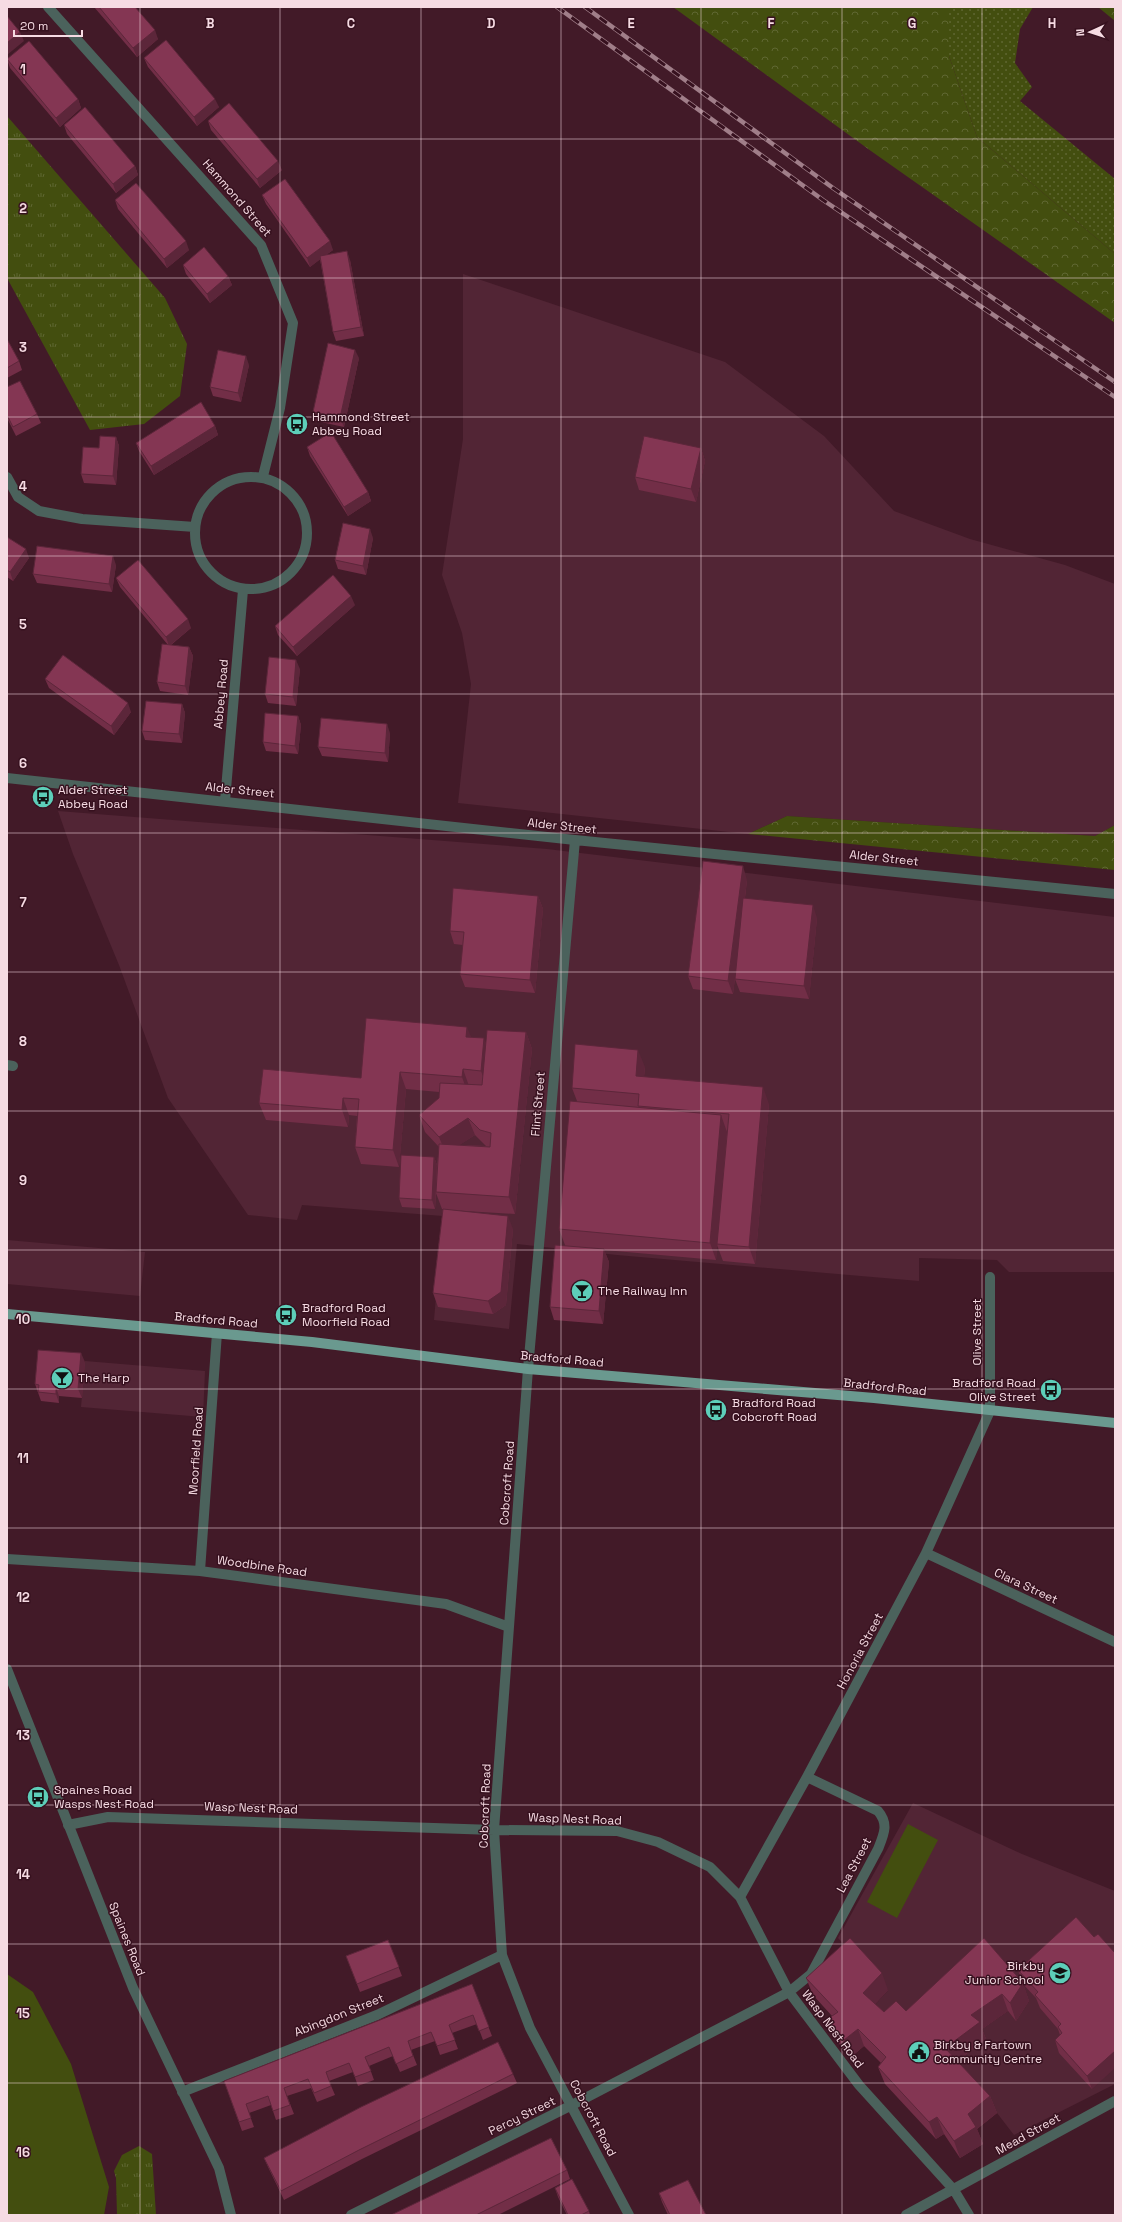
<svg xmlns="http://www.w3.org/2000/svg" width="1122" height="2222" font-family="'Space Grotesk',sans-serif">
  <style>
    .built { fill: #522535 }
    .grass { fill: url(#grass-dots) }
    .forest { fill: url(#forest-crowns) }
    .park { fill: url(#park-tufts) }
    .garden { fill: #434e0f }
    .lines { fill: none; stroke-linecap: round; stroke-linejoin: round }
    .minor { stroke: #4b625c; stroke-width: 10 }
    .tertiary { stroke: #4b625c; stroke-width: 10 }
    .primary { stroke: #6a998f; stroke-width: 10 }
    .rail-casing { stroke: #a07e89; stroke-width: 4.5 }
    .rail { stroke: #37111f; stroke-width: 3; stroke-dasharray: 9; stroke-linecap: butt }
    .wall { fill: #722e47; fill-rule: evenodd }
    .shaded-wall { fill: #5c263a }
    .building { fill: #843653; stroke: #5c263a }
    .grid { fill: none; stroke: #f6dbe3; stroke-width: 1; stroke-opacity: 0.55 }
    .labels { text-anchor: middle; dominant-baseline: central; stroke-width: 3; stroke-linejoin: round; paint-order: stroke }
    .street-label { font-size: 12px; fill: #f6dbe3; stroke: #37111f }
    .poi-label { font-size: 12px; fill: #f6dbe3; stroke: #37111f; text-anchor: start }
    .grid-label { font-size: 13px; text-anchor: middle; font-weight: bold; fill: #f6dbe3; stroke: #37111f; stroke-width: 3; stroke-linejoin: round; paint-order: stroke }
  </style>
  <defs>
    <pattern id="grass-dots" width="8" height="8" patternUnits="userSpaceOnUse"><rect width="8" height="8" fill="#434e0f"/><path d="M2 2h.1M6 6h.1" fill="none" stroke="#5f6732" stroke-width="1.8" stroke-linecap="round"/></pattern>
    <pattern id="forest-crowns" width="20" height="18" patternUnits="userSpaceOnUse"><rect width="20" height="18" fill="#434e0f"/><path d="M2 6a3 3 0 1 1 6 0M12 15a3 3 0 1 1 6 0" fill="none" stroke="#5f6732"/></pattern>
    <pattern id="park-tufts" width="24" height="20" patternUnits="userSpaceOnUse"><rect width="24" height="20" fill="#434e0f"/><path d="M3 7l-1-3M5 7V3M7 7l1-3M15 17l-1-3M17 17v-4M19 17l1-3" fill="none" stroke="#5f6732"/></pattern>
  </defs>
  <rect width="100%" height="100%" fill="#421a28"/>
  <path class="built" d="M463 274 725 362 824 436 894 511 970 539 1065 565 1115 584V825L1095 836 787 816 748 834 458 803 471 684 462 633 442 575 463 439Z
    M58 811 547 849 1115 917V1272H1009L997 1260 919 1258V1281L617 1255 517 1244 509 1329 434 1320 443 1216 302 1205 297 1220 248 1215 168 1098 119 965 73 854Z
    M7 1240 145 1252 140 1296 7 1284Z
    M85 1361 205 1371 203 1417 81 1407Z
    M913 1803 1022 1854 1115 1891V2084L1014 2135 997 2113 951 2065 977 2032 1008 2011 1016 2020 1029 2001 913 2028 870 2010 888 1990 838 1938Z"/>
  <path class="grass" d="M949 7H1033L1020 29 1015 63 1032 87 1020 101 1115 179V254L977 137 949 56Z"/>
  <path class="forest" d="M673 7H949V56L977 137 1115 254V323L871 151Z
    M1098 7H1115V21Z
    M787 816 1095 836 1115 825V870L748 834Z"/>
  <path class="park" d="M7 116 165 298 187 344 180 396 144 424 90 430 7 278Z
    M139 2146 152 2154 156 2215H117L116 2178 114 2171 122 2155Z"/>
  <path class="garden" d="M908 1824 938 1840 897 1918 867 1902Z
    M7 1974 33 1992 71 2064 109 2187 104 2215H7Z"/>
  <g class="lines">
    <path class="minor" d="M48 7 261 245 293 323 280 408 263 476
      M195 533a56 56 0 1 1 112 0a56 56 0 1 1-112 0Z
      M7 477 18 497 39 511 82 519 195 527
      M7 778 575 840 1115 894
      M225 801 243 590
      M575 840 528 1369 494 1830 502 1955 530 2028 629 2215
      M7 1065 13 1066
      M926 1553 1115 1642
      M7 1559 200 1571 446 1604 509 1627
      M200 1571 217 1333
      M68 1825 108 1817 494 1830 617 1831 658 1842 710 1867 740 1897 789 1992 859 2085 954 2190 969 2215
      M740 1897 807 1777 926 1553 990 1411V1277
      M182 2092 377 2015 502 1955
      M351 2215 572 2105 789 1992 811 1974 878 1849C884 1834 889 1824 878 1811L807 1777
      M906 2215 1115 2101"/>
    <path class="tertiary" d="M7 1669 133 1988 219 2168 231 2215"/>
    <path class="primary" d="M7 1314 312 1342 528 1369 874 1398 1115 1423"/>
    <g class="rail-casing">
      <path id="rail" d="M557 7 823 200 1115 397
        M585 7 833 188 1115 382"/>
    </g>
    <use href="#rail" class="rail"/>
  </g>
  <path class="wall" d="M94 7H135L158 39 137 57Z
    M144 58 219 107 197 126 148 67Z
    M7 59 78 99 81 108 60 127 10 68Z
    M208 121 282 170 260 188 211 130Z
    M64 125 135 166 138 175 116 193 67 134Z
    M262 195 333 250 326 255 350 260 364 336 336 341 333 332 320 259 310 267 266 204Z
    M115 200 189 250 167 268 118 209Z
    M183 265 228 276 232 285 210 303 186 274Z
    M7 339 19 361 22 370 7 378Z
    M359 358 344 427 316 421 313 412Z
    M249 365 241 402 213 396 210 387Z
    M7 387 37 414 41 423 16 436 7 418Z
    M215 426 218 435 154 475 139 451 136 443Z
    M116 437 119 446 116 485 84 483 81 474 99 448Z
    M307 447 368 492 371 501 348 516 310 456Z
    M701 448 705 461 696 502 639 490 635 477Z
    M7 537 29 558 13 581 7 577Z
    M373 538 366 575 338 569 335 560Z
    M116 565 112 592 37 583 33 574Z
    M116 578 191 628 171 645 189 647 193 656 188 695 160 691 157 682 168 645 120 587Z
    M355 605 297 656 278 635 275 626Z
    M300 669 296 706 268 703 265 694Z
    M45 679 131 712 114 735 49 688Z
    M182 704 185 713 182 743 145 740 142 731Z
    M298 716 301 725 298 754 266 751 263 742Z
    M390 733 388 762 322 756 318 747Z
    M747 880 745 898 817 918 809 999 740 992 735 979 737 962 733 994 693 989 688 976Z
    M538 896 543 909 535 993 465 987 460 974 463 945 454 944 450 931Z
    M526 1032 532 1049 515 1214 448 1210 513 1229 506 1305 493 1314 438 1307 433 1293 443 1209H442L436 1193 435 1209 402 1207 399 1198 434 1157 437 1165 439 1147 425 1132 419 1115 439 1098V1092L406 1089 399 1167 361 1164 355 1147 357 1116 349 1115 348 1127 266 1120 259 1103 361 1078 471 1037 486 1043ZM475 1135 486 1146 459 1145Z
    M645 1067 644 1077 769 1104 755 1264 723 1261 717 1245 716 1260 604 1250 609 1262 603 1324 554 1320 550 1307 565 1245 559 1229 577 1101 572 1088Z
    M85 1362 82 1398 59 1396V1403L41 1401 35 1384Z
    M1076 1917 1092 2089 1059 2053 1055 2040 1060 2035 1058 2029 1040 2008 1036 1998 1023 1984 1029 2001 1016 2021 1008 2011 982 2029 986 2039 957 2061 990 2096 997 2113 977 2129 983 2144 960 2158 944 2134 936 2139 885 2084 878 2067 881 2063 864 2046 851 2057 833 2037 826 2020 832 2016 813 1995 806 1978 888 1990 875 2004 884 2012 906 2011 1022 1982 1018 1970Z
    M388 1940 402 1976 360 1992 346 1956Z
    M472 1984 492 2036 483 2040 477 2024 452 2033 458 2049 440 2055 435 2041 411 2050 417 2065 400 2072 393 2056 369 2066 374 2080 358 2086 353 2072 329 2081 335 2095 317 2102 311 2088 287 2096 294 2114 276 2120 271 2105 249 2113 254 2127 242 2131 224 2081Z
    M513 2074 517 2083 362 2159 284 2200 268 2167 264 2158Z
    M567 2170 570 2179 498 2215H391Z
    M555 2188 589 2211 590 2215H567L558 2197Z
    M659 2193 706 2215H668L662 2202Z"/>
  <path class="shaded-wall" d="M155 30 158 39 137 57 133 48Z
    M20 32 24 41 7 55V43Z
    M78 99 81 108 60 127 56 118Z
    M215 99 219 107 197 126 194 117Z
    M278 161 282 170 260 188 257 179Z
    M135 166 138 175 116 193 113 184Z
    M186 241 189 250 167 268 164 259Z
    M330 241 333 250 310 267 307 258Z
    M347 251 350 260 364 336 361 327Z
    M228 276 232 285 210 303 207 294Z
    M355 350 359 358 344 427 340 418Z
    M246 356 249 365 241 402 238 393Z
    M215 426 218 435 154 475 151 466Z
    M116 437 119 446 116 485 113 476Z
    M701 448 705 461 696 502 691 489Z
    M368 492 371 501 348 516 344 507Z
    M370 529 373 538 366 575 363 566Z
    M26 549 29 558 13 581 10 572Z
    M113 556 116 565 112 592 109 584Z
    M351 596 355 605 297 656 293 647Z
    M188 619 191 628 169 646 166 637Z
    M189 647 193 656 188 695 185 686Z
    M296 660 300 669 296 706 293 697Z
    M128 703 131 712 114 735 111 726Z
    M182 704 185 713 182 743 179 734Z
    M298 716 301 725 298 754 295 746Z
    M387 724 390 733 388 762 385 753Z
    M743 866 747 880 733 994 728 981Z
    M538 896 543 909 535 993 530 980Z
    M813 905 817 918 809 999 804 986Z
    M467 1027 474 1044 466 1037Z
    M526 1032 532 1049 515 1214 509 1197Z
    M484 1038 490 1055 487 1088 481 1071Z
    M638 1050 645 1067 642 1093 636 1076Z
    M463 1069 469 1086 468 1094 462 1077Z
    M400 1072 406 1089 399 1167 393 1150Z
    M763 1087 769 1104 755 1264 749 1247Z
    M343 1098 349 1115 348 1127 342 1110Z
    M721 1115 727 1132 716 1260 710 1243Z
    M468 1118 475 1135 446 1154 439 1137Z
    M434 1157 437 1165 435 1209 432 1200Z
    M508 1216 513 1229 506 1305 493 1314 488 1301Z
    M604 1249 609 1262 603 1324 599 1311Z
    M81 1353 85 1362 82 1398 78 1389Z
    M56 1387 59 1396V1403L56 1394Z
    M882 1973 888 1990 870 2010 863 1993Z
    M1023 1983 1029 2001 1016 2021 1010 2003Z
    M1002 1994 1008 2011 982 2029 986 2039 951 2065 945 2048 971 2015Z
    M858 2029 864 2046 851 2057 844 2040Z
    M1115 2051V2068L1092 2089 1087 2076Z
    M990 2096 997 2113 977 2129 983 2144 960 2158 954 2141 968 2114Z
    M937 2117 944 2134 936 2139 929 2122Z"/>
  <path class="building" d="M99 7H135L155 30 133 48Z
    M7 16 20 32 7 43Z
    M166 40 215 99 194 117 144 58Z
    M29 41 78 99 56 118 7 59Z
    M229 103 278 161 257 179 208 121Z
    M85 107 135 166 113 184 64 125Z
    M285 179 330 241 307 258 262 195Z
    M136 183 186 241 164 259 115 200Z
    M204 247 228 276 207 294 183 265Z
    M347 251 361 327 333 332 320 256Z
    M7 339 19 361 7 368Z
    M328 343 355 350 340 418 313 412Z
    M218 350 246 356 238 393 210 387Z
    M20 381 37 414 13 427 7 415V387Z
    M201 402 215 426 151 466 136 443Z
    M331 432 368 492 344 507 307 447Z
    M100 436 116 437 113 476 81 474 83 447 99 448Z
    M644 436 701 448 691 489 635 477Z
    M343 523 370 529 363 566 335 560Z
    M7 537 26 549 10 572 7 570Z
    M37 546 113 556 109 584 33 574Z
    M138 560 188 619 166 637 116 578Z
    M333 575 351 596 293 647 275 626Z
    M162 644 189 647 185 686 157 682Z
    M63 655 128 703 111 726 45 679Z
    M269 657 296 660 293 697 265 694Z
    M146 701 182 704 179 734 142 731Z
    M265 713 298 716 295 746 263 742Z
    M321 718 387 724 385 753 318 747Z
    M703 861 743 866 728 981 688 976Z
    M453 888 538 896 530 980 460 974 464 932 450 931Z
    M743 898 813 905 804 986 735 979Z
    M366 1018 467 1027 466 1037 484 1038 481 1071 463 1069 462 1077 400 1072 393 1150 355 1147 359 1099 343 1098 342 1110 259 1103 263 1069 361 1078Z
    M487 1030 526 1032 509 1197 436 1192 439 1144 490 1147 491 1133 480 1130 468 1118 439 1137 419 1115 439 1098 440 1083 482 1085Z
    M575 1044 638 1050 636 1076 763 1087 749 1247 717 1244 729 1114 638 1106 639 1094 572 1088Z
    M570 1101 721 1115 710 1243 559 1229Z
    M401 1155 434 1157 432 1200 399 1198Z
    M443 1209 508 1216 501 1292 488 1301 433 1293Z
    M555 1245 604 1249 599 1311 550 1307Z
    M38 1350 81 1353 78 1389 56 1387V1394L38 1392 39 1385 35 1384Z
    M1076 1917 1094 1937 1098 1934 1115 1953V2051L1087 2076 1055 2040 1062 2033 1058 2027 1061 2024 1035 1995 1038 1992 1018 1970Z
    M850 1938 882 1973 863 1993 884 2012 896 2001 906 2011 984 1938 1023 1983 1010 2003 1002 1994 971 2015 980 2022 945 2048 990 2096 968 2114 976 2127 954 2141 937 2117 929 2122 878 2067 886 2057 858 2029 844 2040 826 2020 838 2012 806 1978Z
    M388 1940 399 1967 357 1984 346 1956Z
    M472 1984 489 2027 479 2031 473 2015 462 2019 449 2025 455 2040 437 2046 431 2032 408 2041 413 2056 396 2064 389 2047 365 2057 371 2071 355 2077 349 2063 326 2072 331 2086 314 2093 308 2079 284 2088 290 2105 273 2111 268 2096 246 2104 251 2118 239 2122 224 2081Z
    M498 2042 513 2074 359 2150 281 2191 264 2158 361 2107Z
    M551 2138 567 2170 476 2215H391Z
    M572 2179 589 2211 581 2215H568L555 2188Z
    M688 2180 706 2215H670L659 2193Z"/>
  <path class="grid" d="M140 7V2215M280 7V2215M421 7V2215M561 7V2215M701 7V2215M842 7V2215M982 7V2215M7 139H1115M7 278H1115M7 417H1115M7 556H1115M7 694H1115M7 833H1115M7 972H1115M7 1111H1115M7 1250H1115M7 1389H1115M7 1528H1115M7 1666H1115M7 1805H1115M7 1944H1115M7 2083H1115"/>
  <defs>
    <g id="bus-disc" transform="scale(1.15)"><circle r="9.5" fill="#5dceb9" stroke="#37111f"/><path d="M-5-6H5V4H4V6H2V4H-2V6H-4V4H-5ZM-3.5-4V0h7V-4ZM-3.5 1.2v1.5H-2V1.2ZM2 1.2v1.5H3.5V1.2Z" fill="#111"/></g>
    <g id="bar-disc" transform="scale(1.15)"><circle r="9.5" fill="#5dceb9" stroke="#37111f"/><path d="M-6-5H6L.8 .8V4.5H3.5V6h-7V4.5H-.8V.8Z" fill="#111"/></g>
    <g id="school-disc" transform="scale(1.15)"><circle r="9.5" fill="#5dceb9" stroke="#37111f"/><path d="M0-5L7-2L0 1L-7-2ZM-4 1L0 2.5L4 1V4Q0 6-4 4Z" fill="#111"/></g>
    <g id="civic-disc" transform="scale(1.15)"><circle r="9.5" fill="#5dceb9" stroke="#37111f"/><path d="M-.6-6.5H3V-4.5H.6V-3L4-1V1h2V6H-6V1h2V-1L-.6-3ZM-1.2 2.5V6h2.4V2.5Z" fill="#111"/></g>
  </defs>
  <g fill-rule="evenodd">
    <use href="#bus-disc" x="297" y="424"/>
    <use href="#bus-disc" x="43" y="797"/>
    <use href="#bar-disc" x="582" y="1291"/>
    <use href="#bus-disc" x="286" y="1315"/>
    <use href="#bar-disc" x="62" y="1378"/>
    <use href="#bus-disc" x="1051" y="1390"/>
    <use href="#bus-disc" x="716" y="1410"/>
    <use href="#bus-disc" x="38" y="1797"/>
    <use href="#school-disc" x="1060" y="1973"/>
    <use href="#civic-disc" x="919" y="2052"/>
  </g>
  <g class="labels">
    <g class="street-label">
      <text transform="translate(237 198) rotate(49)">Hammond Street</text>
      <text transform="translate(221 694) rotate(-85)">Abbey Road</text>
      <text transform="translate(240 790) rotate(6)">Alder Street</text>
      <text transform="translate(562 826) rotate(6)">Alder Street</text>
      <text transform="translate(884 858) rotate(6)">Alder Street</text>
      <text transform="translate(538 1104) rotate(-85)">Flint Street</text>
      <text transform="translate(216 1320) rotate(5)">Bradford Road</text>
      <text transform="translate(977 1332) rotate(-90)">Olive Street</text>
      <text transform="translate(562 1359) rotate(5)">Bradford Road</text>
      <text transform="translate(885 1387) rotate(6)">Bradford Road</text>
      <text transform="translate(196 1451) rotate(-86)">Moorfield Road</text>
      <text transform="translate(507 1483) rotate(-86)">Cobcroft Road</text>
      <text transform="translate(262 1566) rotate(8)">Woodbine Road</text>
      <text transform="translate(1026 1586) rotate(25)">Clara Street</text>
      <text transform="translate(860 1651) rotate(-62)">Honoria Street</text>
      <text transform="translate(485 1806) rotate(-88)">Cobcroft Road</text>
      <text transform="translate(251 1808) rotate(2)">Wasp Nest Road</text>
      <text transform="translate(575 1819) rotate(2)">Wasp Nest Road</text>
      <text transform="translate(854 1865) rotate(-62)">Lea Street</text>
      <text transform="translate(127 1939) rotate(68)">Spaines Road</text>
      <text transform="translate(339 2015) rotate(-22)">Abingdon Street</text>
      <text transform="translate(833 2029) rotate(53)">Wasp Nest Road</text>
      <text transform="translate(522 2116) rotate(-26)">Percy Street</text>
      <text transform="translate(593 2118) rotate(62)">Cobcroft Road</text>
      <text transform="translate(1028 2134) rotate(-29)">Mead Street</text>
    </g>
    <g class="poi-label">
      <text x="312" y="417">Hammond Street<tspan x="312" dy="14">Abbey Road</tspan></text>
      <text x="58" y="790">Alder Street<tspan x="58" dy="14">Abbey Road</tspan></text>
      <text x="598" y="1291">The Railway Inn</text>
      <text x="302" y="1308">Bradford Road<tspan x="302" dy="14">Moorfield Road</tspan></text>
      <text x="78" y="1378">The Harp</text>
      <text x="1036" y="1383" text-anchor="end">Bradford Road<tspan x="1036" dy="14">Olive Street</tspan></text>
      <text x="732" y="1403">Bradford Road<tspan x="732" dy="14">Cobcroft Road</tspan></text>
      <text x="54" y="1790">Spaines Road<tspan x="54" dy="14">Wasps Nest Road</tspan></text>
      <text x="1044" y="1966" text-anchor="end">Birkby<tspan x="1044" dy="14">Junior School</tspan></text>
      <text x="934" y="2045">Birkby &amp; Fartown<tspan x="934" dy="14">Community Centre</tspan></text>
    </g>
  </g>
  <g class="grid-label">
    <text x="210" y="28">B</text>
    <text x="351" y="28">C</text>
    <text x="491" y="28">D</text>
    <text x="631" y="28">E</text>
    <text x="771" y="28">F</text>
    <text x="912" y="28">G</text>
    <text x="1052" y="28">H</text>
    <text x="23" y="74">1</text>
    <text x="23" y="213">2</text>
    <text x="23" y="352">3</text>
    <text x="23" y="491">4</text>
    <text x="23" y="629">5</text>
    <text x="23" y="768">6</text>
    <text x="23" y="907">7</text>
    <text x="23" y="1046">8</text>
    <text x="23" y="1185">9</text>
    <text x="23" y="1324">10</text>
    <text x="23" y="1463">11</text>
    <text x="23" y="1602">12</text>
    <text x="23" y="1740">13</text>
    <text x="23" y="1879">14</text>
    <text x="23" y="2018">15</text>
    <text x="23" y="2157">16</text>
  </g>
  <rect width="1122" height="2222" fill="none" stroke="#f6dbe3" stroke-width="16"/>
  <g transform="translate(1090 32) rotate(267)" stroke="#37111f" stroke-width="3" paint-order="stroke">
  <path d="M0-3L7 15L0 10L-7 15Z" fill="#f6dbe3"/>
  <text y="-6" font-size="11" font-weight="bold" text-anchor="middle" fill="#f6dbe3">N</text>
  </g>
  <path d="M14 30v6h68v-6" fill="none" stroke="#f6dbe3" stroke-width="2"/>
  <text x="20" y="30" font-size="12" fill="#f6dbe3" stroke="#37111f" stroke-width="3" paint-order="stroke">20 m</text>
</svg>
